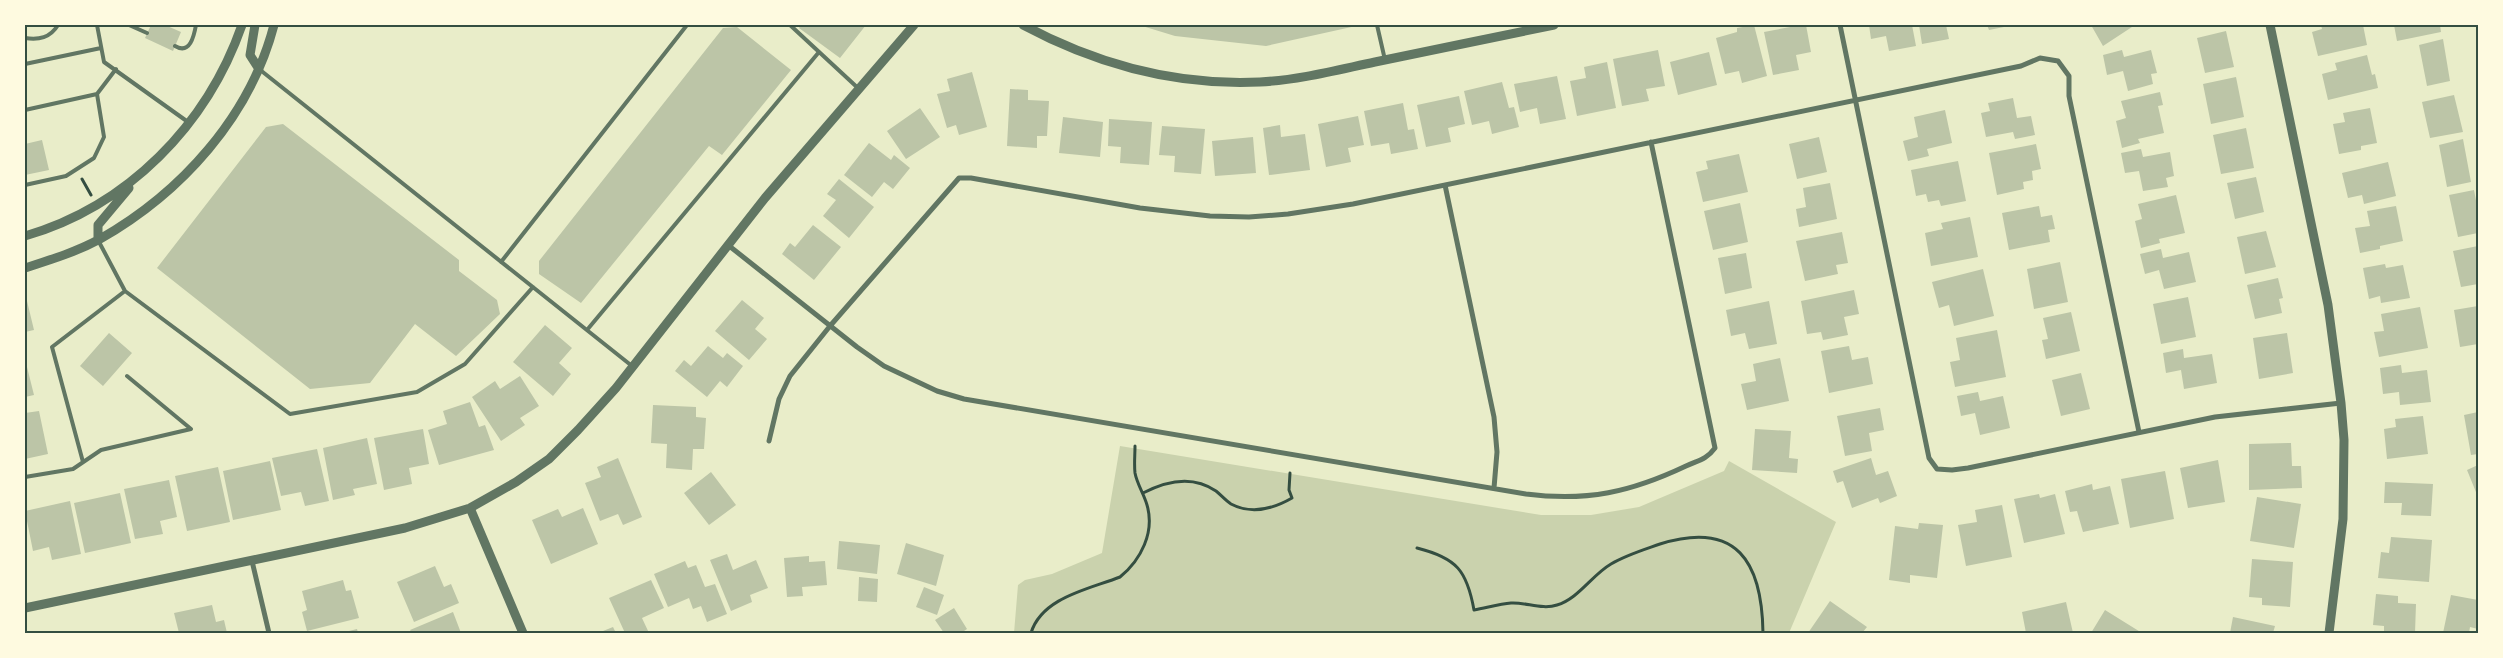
<svg xmlns="http://www.w3.org/2000/svg" width="2503" height="658" font-family="Roboto,sans-serif">
  <style>
    .green { fill: #cad2ad }
    .building { fill: #bcc5a7 }
    .lines { fill: none; stroke-linecap: round; stroke-linejoin: round }
    .path { stroke: #344e41; stroke-width: 3 }
    .service { stroke: #617663; stroke-width: 4 }
    .minor { stroke: #617663; stroke-width: 5 }
    .tertiary { stroke: #617663; stroke-width: 9 }
    .neatline { fill: none; stroke: #344e41; stroke-width: 2 }
  </style>
  <rect width="100%" height="100%" fill="#e9edc9"/>
  <path class="green" d="M1120 446 1541 515H1591L1639 507 1724 471 1729 461 1836 522 1789 633H1014L1018 585 1025 580 1052 574 1102 553Z"/>
  <path class="building" d="M151 25H165L181 32 173 51 145 38Z
    M801 25H866L840 58 799 28Z
    M1139 25H1356V26L1266 46 1175 36Z
    M1754 25 1767 76 1742 83 1739 71 1725 74 1716 38 1737 32V28Z
    M1801 25H1806L1811 52 1796 55 1799 70 1773 75 1764 32Z
    M1869 25H1912L1916 46 1889 51 1886 36 1871 39Z
    M1919 25H1946L1949 39 1922 44Z
    M1987 25H2009V26L1989 30Z
    M2091 25H2135L2103 46Z
    M2321 25H2363L2367 45 2318 56 2312 32 2322 29Z
    M2394 25H2440L2441 32 2397 41Z
    M737 27 791 70 722 155 709 146 581 303 539 274V261L723 28Z
    M2226 31 2234 67 2205 73 2197 38Z
    M2443 39 2450 81 2427 86 2419 45Z
    M1658 50 1665 86 1646 89 1649 101 1622 106 1613 59Z
    M2122 50 2124 57 2151 50 2157 73 2151 74 2153 84 2128 91 2123 71 2107 75 2103 55Z
    M1709 52 1717 85 1678 95 1670 62Z
    M2367 55 2372 75 2375 74 2378 88 2328 100 2322 74 2337 70 2335 63Z
    M1607 62 1616 108 1577 116 1570 81 1586 78 1584 67Z
    M972 72 987 127 959 135 956 125 947 128 937 94 950 91 947 79Z
    M1557 76 1566 119 1540 124 1537 108 1520 112 1514 84Z
    M2236 77 2244 117 2211 124 2203 84Z
    M1502 82 1509 108 1514 107 1519 127 1492 134 1489 121 1472 125 1464 91Z
    M1010 89 1028 90V100L1049 101 1047 136H1037V148L1007 146Z
    M2160 92 2163 105 2158 106 2164 133 2138 139 2140 143 2122 148 2116 121 2126 118 2121 101Z
    M2454 95 2463 132 2430 138 2422 102Z
    M1459 96 1465 124 1448 128 1451 142 1426 147 1417 105Z
    M2013 98 2017 118 2031 116 2035 135 2015 139 2013 132 1986 137 1981 113 1990 111 1988 103Z
    M1403 103 1408 130 1414 129 1418 149 1391 154 1389 143 1371 146 1364 111Z
    M920 108 940 137 906 159 887 131Z
    M2370 108 2377 143 2361 146V150L2339 154 2333 124 2345 122 2343 113Z
    M1945 110 1952 143 1927 149 1929 156 1908 161 1903 141 1918 137 1914 117Z
    M1358 116 1364 145 1348 148 1351 162 1326 167 1318 124Z
    M1063 117 1103 122 1100 157 1059 153Z
    M1109 119 1152 122 1149 165 1120 163 1121 147 1108 146Z
    M283 124 459 260V271L497 300 500 314 456 356 415 324 370 383 310 389 157 268 266 127Z
    M1280 125 1281 137 1305 134 1310 170 1269 175 1263 128Z
    M1162 126 1205 129 1201 174 1174 172 1175 156 1159 155Z
    M2246 128 2254 168 2221 174 2213 135Z
    M1253 137 1256 173 1215 176 1212 141Z
    M1819 137 1827 172 1797 179 1789 144Z
    M2463 139 2471 182 2447 187 2439 145Z
    M42 140 49 170 25 175V144Z
    M869 143 891 160 894 155 910 168 893 189 884 182 872 197 844 175Z
    M2036 144 2041 169 2032 171 2033 180 2023 182 2024 189 1997 195 1989 153Z
    M2141 149 2143 157 2170 152 2174 176 2166 178 2168 187 2143 191 2139 171 2125 173 2121 153Z
    M1739 154 1748 192 1703 202 1696 172 1708 169 1706 161Z
    M1958 161 1966 201 1941 206 1939 200 1928 202 1926 194 1916 196 1911 170Z
    M2388 162 2396 196 2364 204 2362 195 2348 198 2342 173Z
    M2256 177 2264 212 2235 219 2227 183Z
    M839 179 874 207 849 238 823 216 836 200 827 194Z
    M1830 183 1837 219 1799 227 1796 209 1806 207 1803 188Z
    M2474 190 2478 211V233L2458 237 2449 195Z
    M2176 195 2185 233 2159 239 2160 243 2141 248 2135 221 2142 219 2138 204Z
    M1740 203 1748 242 1713 250 1704 211Z
    M2039 206 2041 217 2052 215 2055 229 2048 230 2050 242 2009 250 2002 213Z
    M2396 206 2403 241 2380 246V249L2360 253 2355 228 2370 226 2367 211Z
    M1970 217 1978 257 1931 266 1925 233 1943 229 1941 223Z
    M813 225 841 247 814 280 782 254 790 243 795 247Z
    M2266 231 2276 267 2245 274 2237 237Z
    M1842 232 1848 263 1836 265 1838 274 1805 281 1796 241Z
    M2478 246V284L2461 287 2453 251Z
    M2161 249 2163 258 2189 252 2196 282 2164 289 2159 270 2145 274 2140 254Z
    M1746 253 1752 288 1725 294 1718 258Z
    M2060 262 2068 302 2034 309 2027 269Z
    M2385 264 2386 268 2403 265 2410 298 2381 303 2380 296 2369 299 2363 268Z
    M1983 269 1994 316 1954 326 1949 305 1939 308 1932 282Z
    M2278 278 2283 298 2279 299 2282 313 2255 319 2247 285Z
    M1854 290 1859 314 1844 317 1848 335 1823 340 1821 332 1807 334 1801 301Z
    M2188 297 2196 337 2161 344 2153 304Z
    M742 300 764 318 755 329 767 339 749 360 715 331Z
    M27 301 34 330 25 332V302Z
    M1769 301 1777 344 1749 349 1745 333 1731 336 1726 310Z
    M2478 306V344L2460 347 2454 310Z
    M2420 307 2428 348 2379 357 2374 332 2384 331 2381 314Z
    M2071 312 2080 351 2046 359 2042 340 2048 339 2043 318Z
    M545 325 572 348 559 363 571 374 553 396 513 362Z
    M1997 330 2006 377 1955 387 1950 362 1960 360 1956 338Z
    M109 333 132 353 103 386 80 366Z
    M2287 333 2293 373 2259 379 2253 338Z
    M708 346 723 358 727 353 743 366 727 387 720 381 707 397 675 371 684 360 691 366Z
    M1849 346 1852 360 1868 357 1873 384 1829 393 1821 351Z
    M2183 349 2184 358 2212 354 2217 383 2184 389 2181 370 2166 373 2163 353Z
    M1780 358 1789 401 1747 410 1741 384 1756 381 1753 364Z
    M25 359 34 395 25 397Z
    M2401 365 2402 373 2427 370 2431 402 2400 405 2399 392 2383 394 2380 368Z
    M2081 373 2090 409 2061 416 2052 380Z
    M520 376 539 406 520 418 525 425 501 441 472 397 495 381 500 389Z
    M1978 392 1980 401 2003 396 2010 428 1980 435 1975 413 1961 416 1957 396Z
    M470 402 479 427 485 425 494 450 439 465 428 430 447 424 443 411Z
    M653 405 696 407V417L706 418 704 449H693L692 470 666 468 667 444 651 443Z
    M1880 408 1884 430 1869 433 1872 451 1845 456 1837 416Z
    M39 411 48 454 25 459V413Z
    M2478 412V454L2471 455 2464 415Z
    M2423 416 2428 454 2387 459 2384 429 2396 427 2395 419Z
    M423 429 429 464 409 468 412 484 384 490 374 438Z
    M1755 429 1791 431 1789 458 1798 459 1797 473 1752 470Z
    M367 438 377 484 353 489 355 495 333 500 323 448Z
    M2291 443 2292 466H2301L2302 488 2249 490V444Z
    M317 449 329 501 305 506 301 492 281 496 272 458Z
    M618 458 642 517 623 525 618 514 600 521 585 483 601 477 597 467Z
    M1871 458 1876 475 1888 471 1897 496 1880 503 1878 498 1852 508 1843 481 1837 483 1833 471Z
    M2218 460 2225 502 2188 508 2180 468Z
    M270 461 281 510 233 520 223 471Z
    M2478 465V497L2467 470Z
    M218 467 230 522 187 531 175 476Z
    M2165 471 2174 519 2130 528 2121 479Z
    M711 472 736 505 709 525 684 493Z
    M169 480 177 517 160 521 163 534 135 539 124 489Z
    M2385 482 2433 484 2431 516 2401 515 2402 503H2384Z
    M2092 484 2093 490 2110 486 2119 524 2083 532 2077 511 2070 512 2065 491Z
    M120 493 131 543 85 553 74 503Z
    M2039 494 2040 498 2055 494 2065 534 2024 543 2014 499Z
    M2257 497 2301 504 2294 548 2250 541Z
    M70 501 81 554 52 560 49 547 33 551 25 511Z
    M2002 505 2012 557 1966 566 1958 525 1977 522 1975 510Z
    M583 508 598 544 551 564 532 520 558 509 562 517Z
    M1919 523 1943 525 1937 578 1910 575V583L1889 580 1895 526 1918 529Z
    M2391 537 2432 540 2429 582 2378 578 2381 552 2389 553Z
    M839 541 880 545 877 574 837 569Z
    M906 543 944 555 936 586 897 574Z
    M727 554 733 570 756 560 768 588 750 595 752 602 731 611 710 560Z
    M809 556V562L825 561 827 585 802 587 803 596 787 597 784 558Z
    M2252 559 2293 562 2290 607 2262 605V598L2249 597Z
    M685 561 688 568 696 565 705 587 715 584 727 614 707 622 701 606 693 609 689 598 668 607 654 574Z
    M435 566 444 587 451 584 459 603 414 622 397 582Z
    M859 577 878 579 877 602 858 601Z
    M343 580 346 591 351 590 359 618 307 631 302 612 307 610 302 591Z
    M651 580 664 608 642 618 649 633H625L609 598Z
    M924 587 944 595 937 615 916 607Z
    M2376 594 2398 596V603L2416 604 2415 633H2384V626L2373 625Z
    M2451 595 2478 600V629L2470 627 2469 633H2443Z
    M1830 601 1867 627 1862 633H1808Z
    M2066 602 2073 633H2026L2022 612Z
    M212 605 216 622 224 620 227 633H179L174 613Z
    M954 608 967 629 961 633H944L935 620Z
    M2105 610 2142 633H2091Z
    M453 612 461 633H412L410 630Z
    M2233 617 2275 626 2273 633H2230Z
    M613 627 616 633H598Z
    M357 629 358 633H345V632Z"/>
  <g class="lines">
    <path class="path" d="M82 179 91 195
      M1143 493C1166 481 1193 475 1216 491 1221 495 1225 500 1231 504 1252 515 1273 509 1292 498L1289 490 1290 473
      M1417 548C1457 558 1467 571 1474 610 1486 608 1499 604 1511 603 1526 602 1542 610 1557 605 1578 599 1592 575 1611 564 1626 555 1643 550 1660 544 1737 520 1762 562 1763 633
      M1031 633C1042 597 1090 589 1120 577 1141 560 1155 532 1147 505 1144 494 1137 484 1135 473 1134 464 1135 455 1135 446"/>
    <path class="service" d="M97 25 104 62 188 122
      M129 25 147 33
      M790 25 859 89
      M1377 25 1385 60
      M25 38C39 40 50 38 58 25
      M175 46C190 55 194 36 196 25
      M25 64 101 48
      M259 69 632 366
      M25 110 97 94 116 69
      M25 185 66 176 94 158 104 137 97 94
      M98 240 125 291 290 414 417 392 465 364 533 287
      M501 262 687 25
      M587 330 819 52
      M83 462 52 347 125 291
      M25 477 73 469 101 450 191 429 127 376"/>
    <path class="minor" d="M1840 25 1929 458 1937 469 1952 470 1968 468 2215 417 2341 403
      M1445 185 1494 417 1497 452 1494 488
      M728 245 857 347 884 366 937 391 964 399 1526 494C1587 502 1631 492 1686 466 1699 460 1706 460 1715 448L1651 142
      M769 441 779 399 790 376 830 326 959 178H971L1140 208 1210 216 1249 217 1288 214 1353 204 2021 66 2040 58 2058 61 2069 76V96L2139 432
      M252 561 269 633"/>
    <path class="tertiary" d="M255 25 250 55 259 69
      M1023 25C1096 64 1176 86 1260 82 1299 80 1337 70 1375 62 1435 50 1494 37 1554 25
      M2270 25 2328 305 2341 403 2344 440 2343 519 2329 633
      M25 236C128 206 207 125 242 25
      M98 240V225L129 188
      M25 268C50 260 76 252 100 239 181 193 250 117 274 25
      M470 508 523 633
      M25 608 405 528 470 508 516 482 549 459 578 430 616 388 765 198 914 25"/>
  </g>
  <rect width="2503" height="658" fill="none" stroke="#fefae0" stroke-width="52"/>
  <rect x="26" y="26" width="2451" height="606" class="neatline"/>
</svg>
